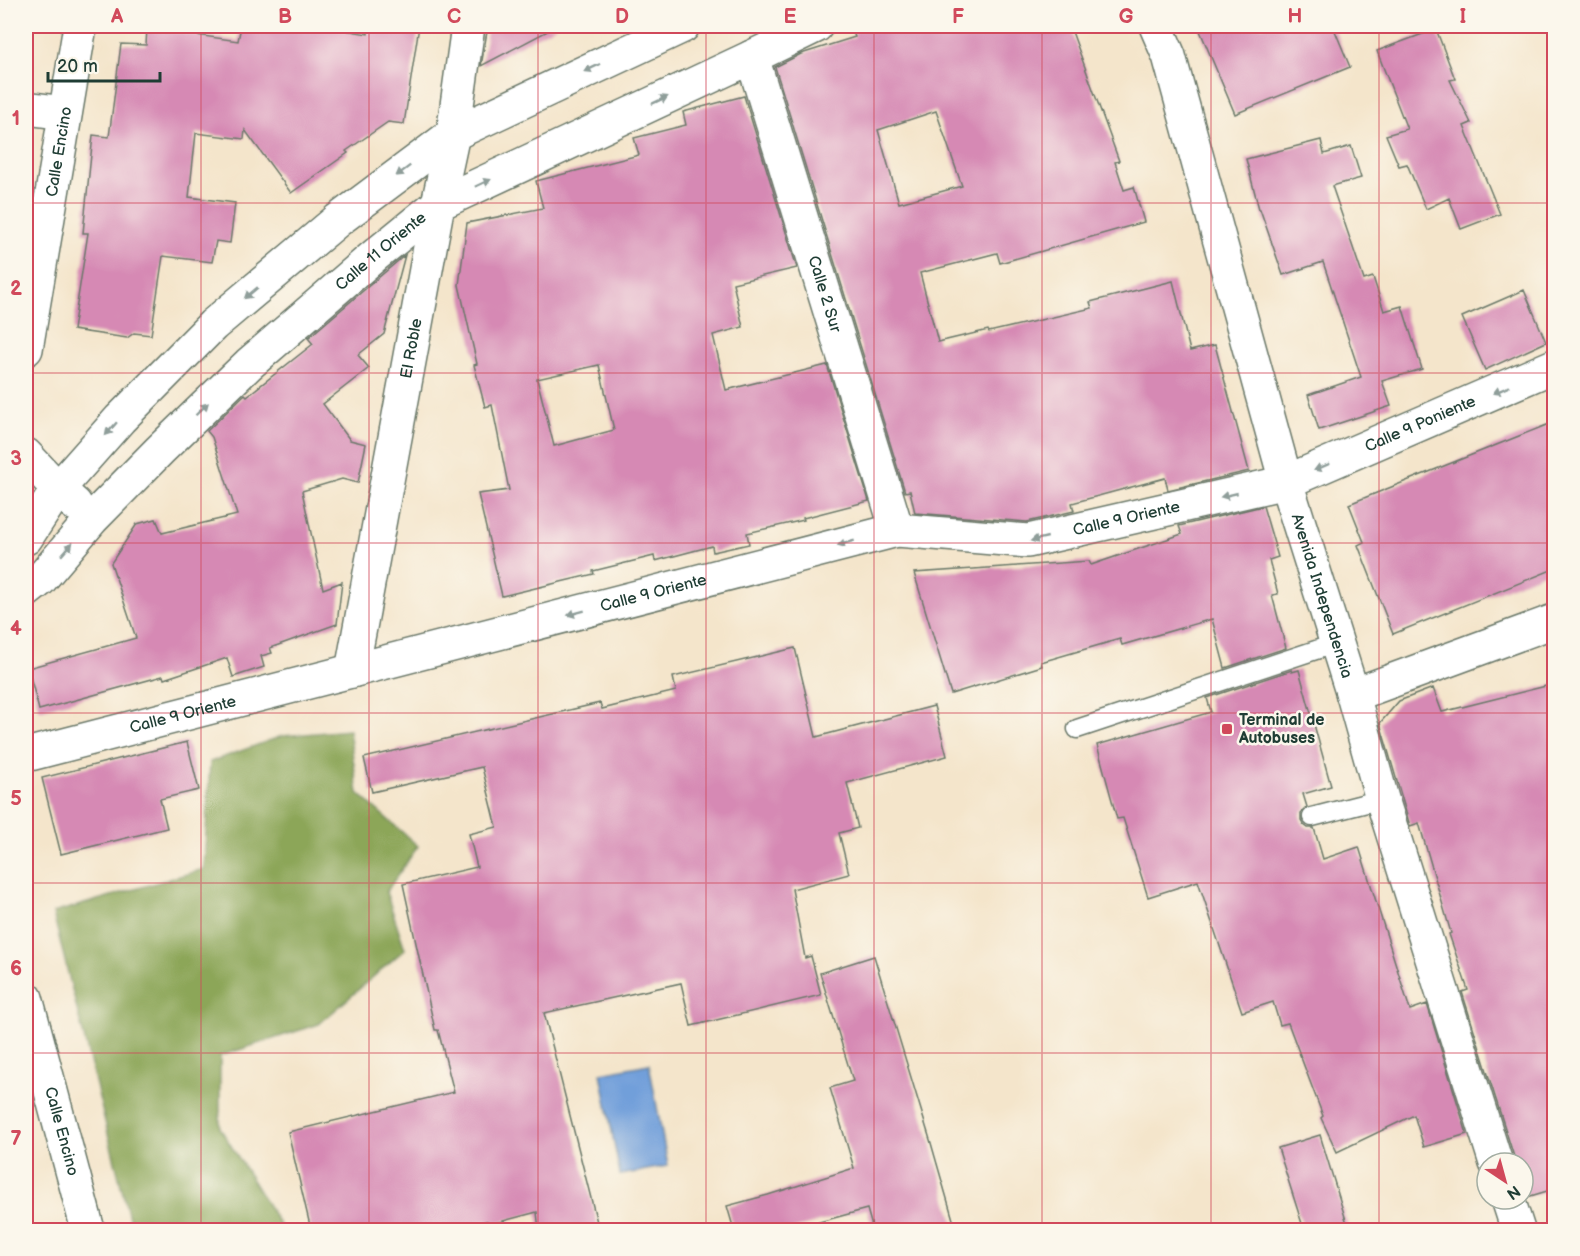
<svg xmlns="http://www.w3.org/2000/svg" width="1580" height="1256" font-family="'Balsamiq Sans',sans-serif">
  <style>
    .forest { fill: #8ca659; stroke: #567246; stroke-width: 1.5 }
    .water { fill: #719fda; stroke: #486e87; stroke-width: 1.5 }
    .building { fill: #d689b4; fill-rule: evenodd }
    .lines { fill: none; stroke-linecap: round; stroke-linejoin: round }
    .lane-casing { stroke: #6a7869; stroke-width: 21 }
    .street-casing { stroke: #6a7869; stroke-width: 36 }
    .secondary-casing { stroke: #6a7869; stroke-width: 36 }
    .lane { stroke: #fff; stroke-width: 18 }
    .street { stroke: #fff; stroke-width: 33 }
    .secondary { stroke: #fff; stroke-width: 33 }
    .oneway { fill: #8f9e9a }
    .grid { fill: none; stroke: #d1495b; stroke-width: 1.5; stroke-opacity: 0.55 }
    .poi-dot { fill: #d1495b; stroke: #fbf7ec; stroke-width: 2 }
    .labels { text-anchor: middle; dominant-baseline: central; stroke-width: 5; stroke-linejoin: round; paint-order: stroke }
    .street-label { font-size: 16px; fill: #1f3d34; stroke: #fbf7ec }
    .poi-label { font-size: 16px; font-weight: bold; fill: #1f3d34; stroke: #fbf7ec; text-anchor: start }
    .neatline { fill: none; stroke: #d1495b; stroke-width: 2 }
    .grid-label { font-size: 20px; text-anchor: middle; font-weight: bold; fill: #d1495b }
  </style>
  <rect width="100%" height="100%" fill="#fbf7ec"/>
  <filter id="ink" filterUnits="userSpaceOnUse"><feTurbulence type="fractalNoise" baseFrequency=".0167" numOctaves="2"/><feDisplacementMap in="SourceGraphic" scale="12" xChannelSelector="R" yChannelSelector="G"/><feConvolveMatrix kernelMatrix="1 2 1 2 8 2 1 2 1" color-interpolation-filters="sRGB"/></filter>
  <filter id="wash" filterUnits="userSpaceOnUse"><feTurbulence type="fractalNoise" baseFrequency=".008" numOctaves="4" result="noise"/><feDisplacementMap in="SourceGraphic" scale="24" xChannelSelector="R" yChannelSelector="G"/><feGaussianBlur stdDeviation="1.35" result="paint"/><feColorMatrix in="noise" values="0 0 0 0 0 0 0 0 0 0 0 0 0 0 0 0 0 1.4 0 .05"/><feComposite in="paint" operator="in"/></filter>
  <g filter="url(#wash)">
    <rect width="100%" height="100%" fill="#f4e5cb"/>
    <path class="forest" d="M349 730 358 793 418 846 386 892 405 949 319 1024 220 1056V1128L283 1230H132L53 913 204 869 210 762 282 736Z"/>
    <path class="water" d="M649 1064 668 1166 620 1175 601 1073Z"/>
    <g id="blocks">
      <path class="building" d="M241 26H320L368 34 369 26H419L404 124 388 122 346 151 348 153 291 193 245 130 244 139 196 133 189 197 235 203 230 243 216 241 212 262 163 256 151 335 134 333 127 338 73 330 88 233H83L93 135 109 137 121 44 146 45 147 28 238 41Z
        M488 26H557L481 66Z
        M874 26H1070L1119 161 1115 162 1124 190 1134 187 1144 222 1000 263 997 253 920 273 938 342 988 330 989 332 1092 308 1090 302 1173 281 1190 351 1215 345 1249 471 1168 490 1165 478 1072 503 1074 511 1027 522 915 513 910 491 905 492 775 67 801 54 855 37 853 32ZM936 111 962 186 899 203 878 130Z
        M1198 26H1333L1350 67 1235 114Z
        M1436 29 1455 79 1450 80 1471 123 1464 126 1500 214 1461 229 1449 198 1426 209 1407 164 1399 166 1386 135 1407 129 1377 51Z
        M744 96 797 268 733 283 743 327 713 335 726 390 827 365 869 501 803 518 804 520 747 533 749 544 713 552 712 546 655 561 654 556 593 571 594 574 502 596 478 494 509 490 492 405 485 407 474 365 477 364 459 285 467 223 543 208 536 181 639 155 634 138 686 125 683 112ZM599 365 614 430 554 446 537 379Z
        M1321 140 1324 154 1351 146 1361 178 1332 186 1364 280 1373 277 1384 311 1402 306 1422 369 1382 381 1391 406 1319 430 1308 395 1361 377 1323 262 1283 275 1260 209H1259L1246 159Z
        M405 255 384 334 358 355 369 368 323 404 350 440 366 444 358 483 342 479 302 491 323 589 342 582 337 624 270 648 272 653 261 656 264 667 233 677 227 658 164 679 163 676 39 710 28 668 136 638 111 563 137 524 156 519 162 533 237 515 212 437 207 431 245 394 247 396 313 344 308 338Z
        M1524 290 1546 342 1485 370 1462 317Z
        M1554 422V569L1393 634 1358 545 1364 542 1349 504Z
        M1263 506 1278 557 1269 560 1278 594 1272 595 1286 648 1225 668 1212 619 1122 645 1120 639 1041 662 1042 666 951 694 914 573 1089 561 1091 565 1182 534 1179 526Z
        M795 648 816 737 934 706 947 756 847 783 858 828 839 833 849 874 792 889 805 958 811 956 821 995 691 1026 681 983 544 1013 599 1230H539L537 1212 488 1225 487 1221 446 1230H311L288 1132 454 1092 438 1030H435L403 884 477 867 469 834 497 827 482 767 372 792 364 758 600 703 602 709 676 691 673 677Z
        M1292 670V672L1299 670 1331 786 1303 794 1307 807 1301 813V820L1304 825 1308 828H1314L1323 859 1359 847 1410 1010 1427 1004 1467 1134 1424 1147 1414 1115 1337 1152 1321 1118 1323 1116 1288 1023 1280 1025 1273 1002 1242 1012 1198 881 1148 897 1123 818 1117 819 1097 745 1211 712 1207 698Z
        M1554 684V1189L1527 1197 1523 1187V1163H1516L1462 992 1468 990 1449 934 1451 933 1419 823 1410 826 1380 723 1399 701 1433 688 1442 712Z
        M187 742 199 790 160 799 167 828 61 854 42 778Z
        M874 956 931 1143 956 1230H873L867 1209 790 1230H734L727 1206 768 1195 854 1168 830 1088 853 1081 820 973Z
        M1320 1135 1349 1230H1304L1278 1148Z"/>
    </g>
  </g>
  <g filter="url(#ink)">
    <use href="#blocks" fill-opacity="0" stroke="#6a7869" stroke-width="1.5"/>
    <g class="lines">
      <g class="lane-casing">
        <path id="lane" d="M1077 729 1337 643
          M1312 817 1382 799"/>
      </g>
      <g class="street-casing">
        <g id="street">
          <path id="s1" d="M752 57 897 530"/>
          <path d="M26 108 65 113"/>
          <path id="s2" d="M26 349 80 26"/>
          <path d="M26 455 58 489 75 504"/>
          <path d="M26 538 58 489 120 419 213 325 338 220 453 134 683 26"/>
          <path id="s3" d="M26 591 40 580 92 519 160 450 249 364 373 257 438 204 752 57 816 26"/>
          <path id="s4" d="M352 671 438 204 453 134 468 26"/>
          <path id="s5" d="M26 755 897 530 1028 541 1286 482 1554 366"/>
          <path id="s6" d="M26 998 88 1230"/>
        </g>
      </g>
      <g class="secondary-casing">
        <g id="secondary">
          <path id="s7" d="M1156 26 1169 56 1286 482 1353 695 1382 799 1496 1163"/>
          <path d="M1353 695 1554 621"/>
          <path d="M1508 1199 1518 1230"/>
        </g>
      </g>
      <use href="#lane" class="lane"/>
      <use href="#street" class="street"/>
      <use href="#secondary" class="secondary"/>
    </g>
    <defs><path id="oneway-solid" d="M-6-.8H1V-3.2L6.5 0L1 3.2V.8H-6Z" transform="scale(1.5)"/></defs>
    <g class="oneway">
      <use href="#oneway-solid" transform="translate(592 68) rotate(155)"/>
      <use href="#oneway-solid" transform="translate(660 100) rotate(-25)"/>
      <use href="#oneway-solid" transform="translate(403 171) rotate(143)"/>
      <use href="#oneway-solid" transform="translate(483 183) rotate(-25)"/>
      <use href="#oneway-solid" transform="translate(251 293) rotate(140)"/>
      <use href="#oneway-solid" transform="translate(1501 390) rotate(157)"/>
      <use href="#oneway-solid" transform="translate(202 409) rotate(-44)"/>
      <use href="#oneway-solid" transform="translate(111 429) rotate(131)"/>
      <use href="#oneway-solid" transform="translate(1322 467) rotate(157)"/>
      <use href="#oneway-solid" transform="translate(1229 495) rotate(167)"/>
      <use href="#oneway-solid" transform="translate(1039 539) rotate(167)"/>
      <use href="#oneway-solid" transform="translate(846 543) rotate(165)"/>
      <use href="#oneway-solid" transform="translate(67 549) rotate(-49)"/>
      <use href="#oneway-solid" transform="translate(576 613) rotate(165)"/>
    </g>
  </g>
  <path class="grid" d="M201 26V1230M369 26V1230M538 26V1230M706 26V1230M874 26V1230M1042 26V1230M1211 26V1230M1379 26V1230M26 203H1554M26 373H1554M26 543H1554M26 713H1554M26 883H1554M26 1053H1554"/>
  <rect class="poi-dot" x="1221" y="723" width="12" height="12" rx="3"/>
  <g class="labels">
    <g class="street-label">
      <text stroke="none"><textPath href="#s2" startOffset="200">Calle Encino</textPath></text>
      <text stroke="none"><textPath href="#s3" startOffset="492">Calle 11 Oriente</textPath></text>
      <text stroke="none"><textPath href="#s1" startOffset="248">Calle 2 Sur</textPath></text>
      <text stroke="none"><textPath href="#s4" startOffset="328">El Roble</textPath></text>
      <text stroke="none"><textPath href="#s5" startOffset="1442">Calle 9 Poniente</textPath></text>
      <text stroke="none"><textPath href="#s5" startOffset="1132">Calle 9 Oriente</textPath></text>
      <text stroke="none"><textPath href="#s5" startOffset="648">Calle 9 Oriente</textPath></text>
      <text stroke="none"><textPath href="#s7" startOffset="594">Avenida Independencia</textPath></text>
      <text stroke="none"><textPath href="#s5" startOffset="162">Calle 9 Oriente</textPath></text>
      <text stroke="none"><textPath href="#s6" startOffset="138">Calle Encino</textPath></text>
    </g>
    <g class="poi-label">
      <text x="1239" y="720">Terminal de<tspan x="1239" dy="18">Autobuses</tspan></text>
    </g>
  </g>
  <rect width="1580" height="1256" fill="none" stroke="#fbf7ec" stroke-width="66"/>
  <g transform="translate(1505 1181) rotate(144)"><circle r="28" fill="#fbf7ec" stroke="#a3ada2" stroke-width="1.5"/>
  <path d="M0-4.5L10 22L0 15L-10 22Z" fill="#d1495b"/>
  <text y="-9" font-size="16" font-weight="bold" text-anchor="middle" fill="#1f3d34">N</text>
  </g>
  <path d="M48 72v9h112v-9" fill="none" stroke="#1f3d34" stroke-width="3"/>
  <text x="57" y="72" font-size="18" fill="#1f3d34" stroke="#fbf7ec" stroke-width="4.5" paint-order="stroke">20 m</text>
  <rect x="33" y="33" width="1514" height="1190" class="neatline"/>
  <g class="grid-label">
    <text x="117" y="23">A</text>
    <text x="285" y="23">B</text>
    <text x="454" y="23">C</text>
    <text x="622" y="23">D</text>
    <text x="790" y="23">E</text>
    <text x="958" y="23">F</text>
    <text x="1126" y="23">G</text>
    <text x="1295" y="23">H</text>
    <text x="1463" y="23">I</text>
    <text x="16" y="125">1</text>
    <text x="16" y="295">2</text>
    <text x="16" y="465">3</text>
    <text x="16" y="635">4</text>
    <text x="16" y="805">5</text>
    <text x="16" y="975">6</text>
    <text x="16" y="1145">7</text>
  </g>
</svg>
